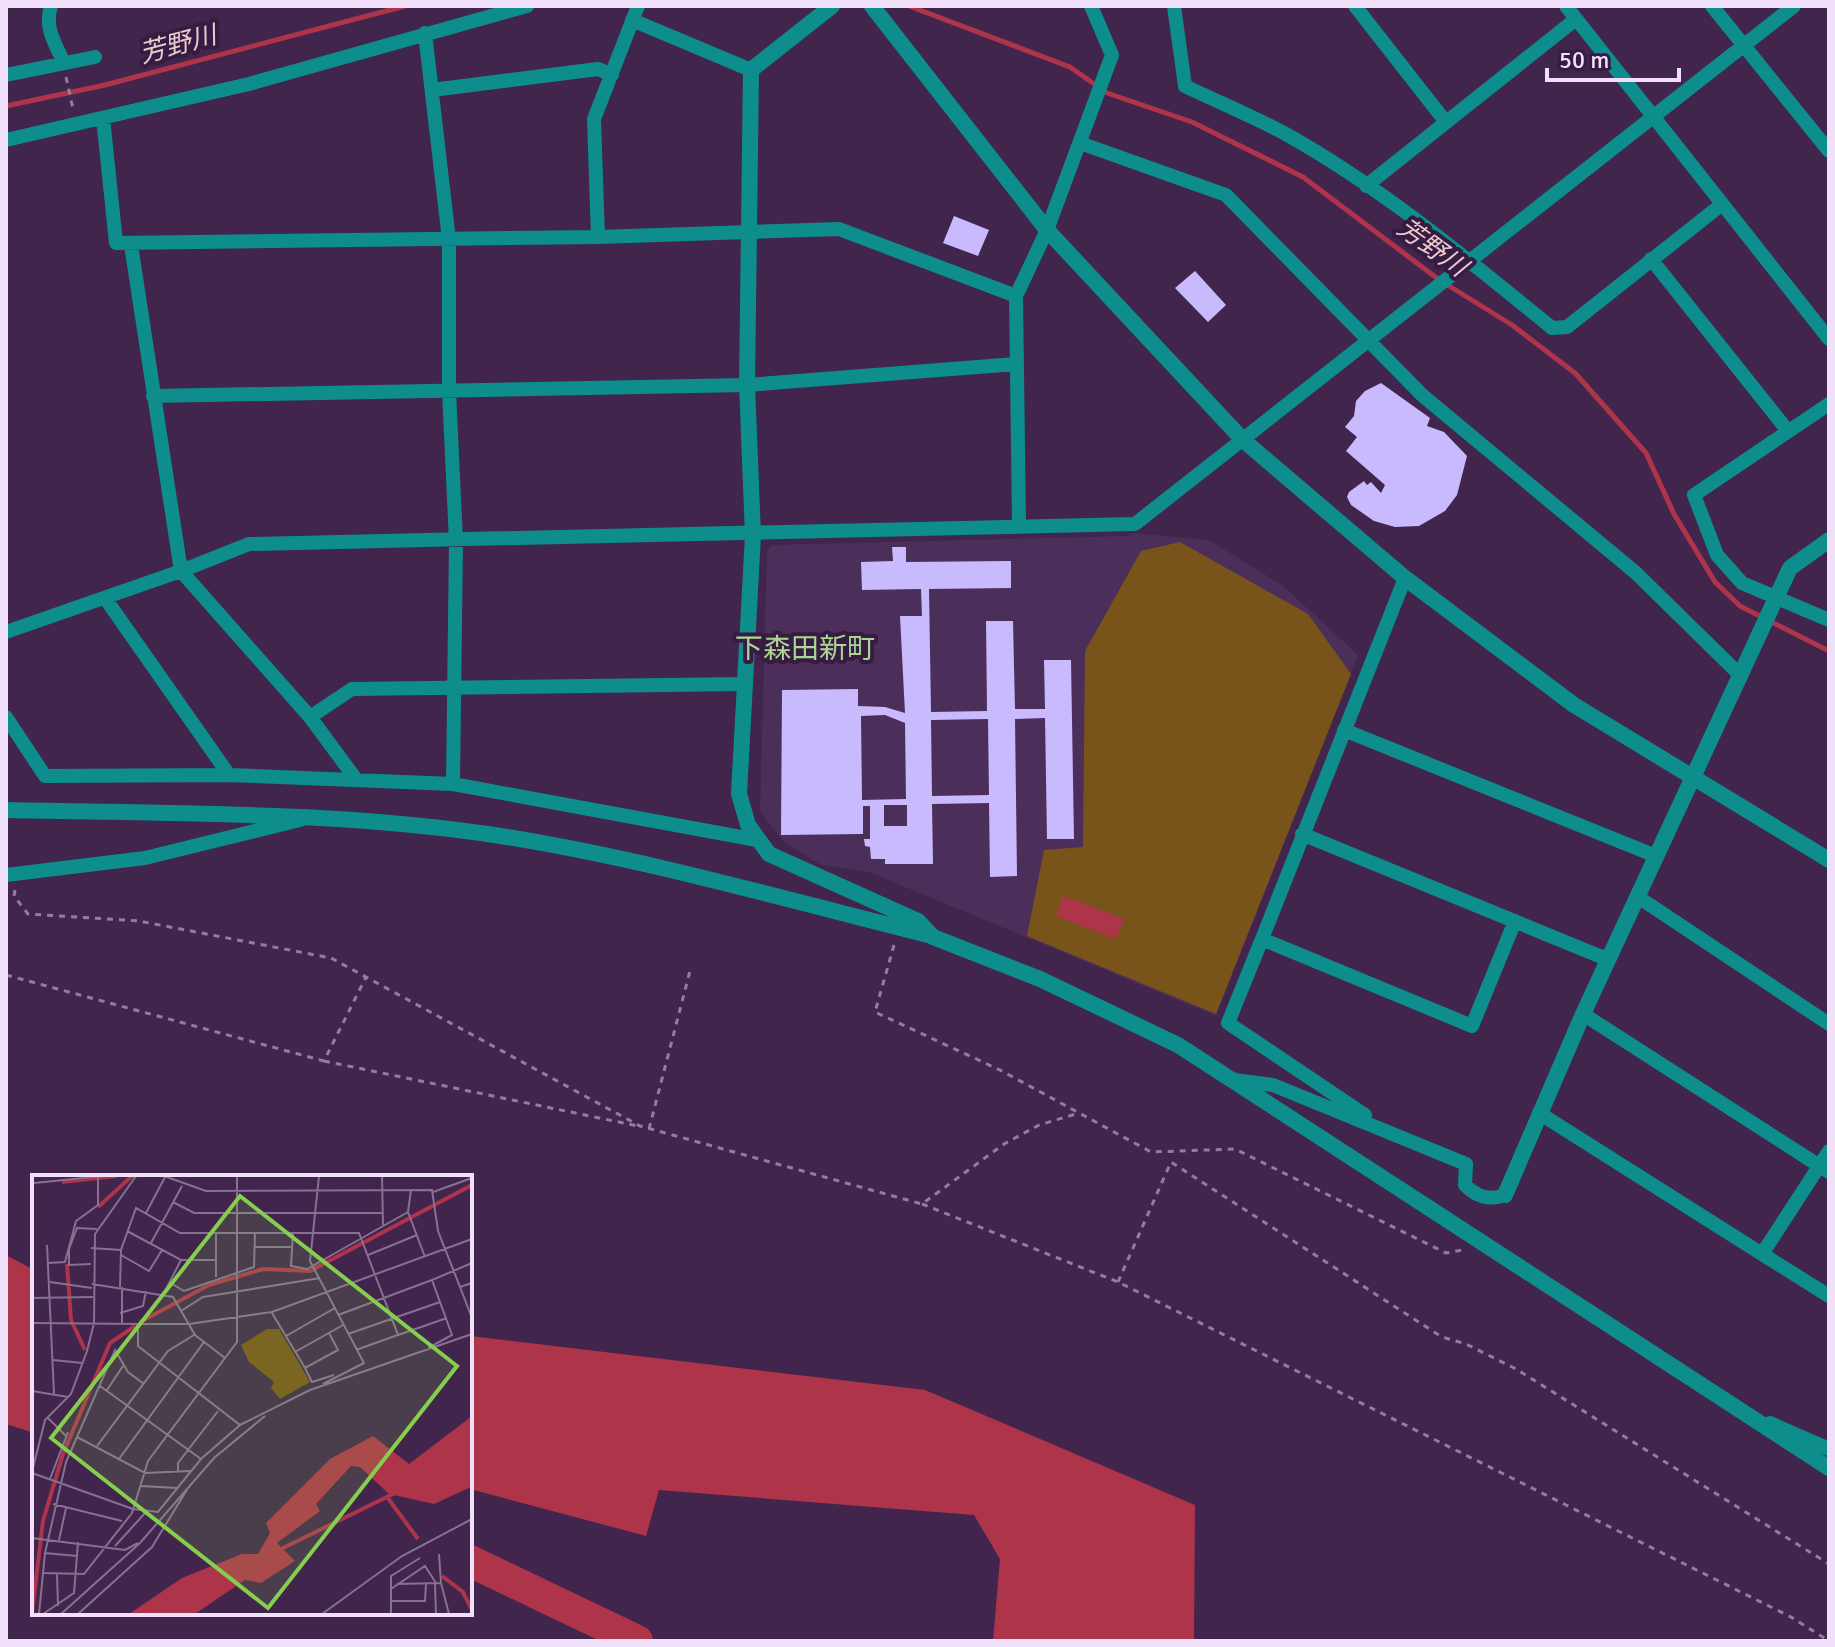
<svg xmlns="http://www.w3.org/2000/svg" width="1835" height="1647" font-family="Signika,'Noto Sans JP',sans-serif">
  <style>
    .built { fill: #4c2e5b }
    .green { fill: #79541a }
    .water { fill: #ae344a }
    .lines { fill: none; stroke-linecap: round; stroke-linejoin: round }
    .stream { stroke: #ae344a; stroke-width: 5 }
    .river { stroke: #ae344a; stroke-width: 32 }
    .building { fill: #c9bafe; fill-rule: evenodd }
    .path { stroke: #937d9e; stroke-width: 3; stroke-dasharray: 6 6; stroke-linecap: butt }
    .minor { stroke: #0d8e8d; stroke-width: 14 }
    .tertiary { stroke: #0d8e8d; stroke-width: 16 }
    .labels { text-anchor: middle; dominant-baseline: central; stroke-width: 8; stroke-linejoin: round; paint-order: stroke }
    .water-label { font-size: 26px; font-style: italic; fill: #eccacc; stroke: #361b42 }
    .quarter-label { font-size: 28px; fill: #abd592; stroke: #361b42 }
    .inset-river { fill: none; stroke: #ae344a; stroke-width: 4 }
    .inset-road { fill: none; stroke: #877092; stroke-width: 2 }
    .view { fill: #85cf4d; fill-opacity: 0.15; stroke: #85cf4d; stroke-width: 4 }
    .inset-edge { fill: none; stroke: #f0e0f9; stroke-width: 4 }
  </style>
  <rect width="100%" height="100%" fill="#41254d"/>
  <path class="built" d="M1132 533 1209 540 1282 585 1358 655 1216 1016 869 872 821 865 783 841 760 812 767 551 772 545 1128 536Z"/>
  <path class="green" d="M1180 542 1308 614 1351 674 1216 1014 1027 936 1044 850 1083 847 1085 651 1141 551Z"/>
  <path class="water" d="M1063 896 1124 919 1116 939 1056 916Z
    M6 1255 34 1270V1433L6 1424Z
    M470 1336 925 1390 1195 1505 1194 1641H993L1000 1559 974 1515 659 1490 646 1536 470 1489Z"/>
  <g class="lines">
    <path class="stream" d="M909 6 1070 67 1107 93 1192 122 1303 177 1438 279 1512 325 1575 373 1646 453 1674 514 1715 582 1740 606 1829 651
      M6 106 105 85 405 6"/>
    <path class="river" d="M470 1561 637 1641"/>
  </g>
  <path class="building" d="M954 216 989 230 978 256 943 243Z
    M1195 271 1226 305 1208 322 1175 288Z
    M1381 383 1430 418 1427 426 1444 432 1467 456 1457 495 1445 511 1419 526 1395 527 1374 521 1351 505 1347 497 1349 492 1364 481 1367 485 1371 482 1381 493 1385 485 1346 451 1357 437 1345 427 1354 416 1356 401 1365 391Z
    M892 547H906V562L1011 561V588L929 589 931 712 987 711 986 621H1013L1015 709H1045L1044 660H1071L1074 839H1047L1045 718 1015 719 1017 876 990 877 989 803 932 804 933 864H885V859H871L870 847 865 846 864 839H870V806H863V834L781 835 782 690 858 689V706L885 707 905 713 900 616H922L921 589 862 590 861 562 893 561ZM885 715 905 723 906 799 862 800 861 716ZM988 719 989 795 932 796 931 720ZM884 805H907V826H884Z"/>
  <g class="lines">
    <path class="path" d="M66 77 73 109
      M15 890 14 896 28 914 139 921 331 958 640 1126 922 1204 1004 1144 1039 1125 1079 1113
      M894 945 875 1012 1000 1070 1151 1152 1235 1149 1446 1253 1462 1250
      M6 975 324 1061 366 977
      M324 1061 638 1126
      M649 1129 691 967
      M922 1204 1118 1282 1791 1617 1829 1641
      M1118 1282 1171 1162 1442 1337 1466 1344 1516 1369 1829 1564"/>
    <path class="minor" d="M51 6C44 27 55 43 64 63
      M1174 6 1185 86C1218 102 1252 116 1284 133 1381 187 1466 258 1552 328L1567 327 1721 205
      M1355 6 1445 121
      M1566 6 1829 339
      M1712 6 1829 151
      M632 20 751 70
      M425 33 449 240V391L456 541 453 784
      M6 75 95 57
      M432 90 598 69 612 75
      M103 118 116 243 598 237 839 229 1016 296
      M6 140 249 84 527 6
      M1080 143 1226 195 1422 395 1636 573 1741 676
      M1366 186 1576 19
      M598 237 594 119 638 6
      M131 245 181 571 310 717 355 778
      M1651 259 1788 431
      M153 396 747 385 1016 364
      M1829 404 1694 495 1717 555 1742 583 1829 620
      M1019 524 1016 296 1047 230 1112 55 1091 6
      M1405 578 1262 939 1472 1026 1515 921
      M105 598 229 775
      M6 632 181 571 249 544 1135 524 1794 6
      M6 717 45 776 229 775 453 784 757 840
      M310 717 352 689 744 684
      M1344 730 1656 856
      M1302 834 1609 960
      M6 875 145 858 300 820
      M1638 897 1829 1024
      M1262 939 1228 1023 1365 1115
      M1583 1014 1829 1172
      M1234 1080 1273 1085 1466 1164 1465 1185C1477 1197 1489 1201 1505 1195
      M1539 1113 1762 1254 1829 1151
      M1762 1254 1829 1296
      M1770 1423 1829 1449"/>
    <path class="tertiary" d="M832 6 751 70 747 385 753 535 739 794 748 825 769 854 918 921 933 937 1040 979 1178 1045 1829 1468
      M872 6 1047 230 1243 440 1405 578 1574 705 1829 860
      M6 810C174 814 341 811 507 837 650 860 791 901 932 936
      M1505 1195 1583 1014 1790 568 1829 540"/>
  </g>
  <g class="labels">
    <g class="water-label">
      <text transform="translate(178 45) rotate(-15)">芳野川</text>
      <text transform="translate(1432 248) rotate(36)">芳野川</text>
    </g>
    <g class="quarter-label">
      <text x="805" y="649">下森田新町</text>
    </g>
  </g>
  <g transform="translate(32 1175)">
    <rect width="440" height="440" fill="#41254d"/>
    <path d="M235 154H247L278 207 248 224 239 213 242 207 217 187 209 170Z" fill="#79541a"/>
    <path d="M440 241 439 312 402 329 357 319 328 292 319 291 284 329 288 336 245 368 263 386 229 408 213 405 163 439H97L150 403 210 379H226L238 358 234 348 298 284 341 261 377 289Z" fill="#ae344a"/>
    <path class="inset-river" d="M30 7 84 1M66 32 100 1M35 89 39 145 53 175M108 147 177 110 231 94 278 96 440 10M355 322 386 364M245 376 365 317M410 401 431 417 440 435M0 438 11 346 31 279 78 168 103 151"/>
    <path class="inset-road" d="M132 1 174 16 400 15 406 56 428 112 440 108M287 1 278 86 332 188 291 209M350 1 351 50M2 8 71 1M379 15 376 37 393 82M401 17 440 3M141 27 162 38H351M114 38 133 2M95 56 149 85H184M184 57V102M261 57 259 91 275 94 376 37M119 68 150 11M15 70 22 219M223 72H260M59 73 89 75M89 80 117 96 130 75M336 80 385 60M16 88 33 87 44 46 66 30V1M59 89 37 90V74L45 53 65 54M18 107 60 113M137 107 152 116 222 92 223 57M60 109 141 122 163 160 193 183M88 112 89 75 104 33 148 58H327L366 160 324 175M428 112 440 143M131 120 149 85M0 123 61 122M149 136 171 122 288 103M88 138 111 131 114 116M240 138 273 193 306 175 297 158M306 140 400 105M0 148 106 149V171L208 250 278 215 440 159M90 148V112M106 149H157L240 137 440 64M316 159 408 127M366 160 415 143M254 161 303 133M396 173 420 160 400 105 440 88M263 177 311 150M21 185 50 188M273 193 280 207 302 200M68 211 169 284M75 215 91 191M0 216 36 222M16 243 34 261M45 262 113 298 158 296M65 271 136 176 162 160M87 284 172 167M146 296V288L186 236M0 297 13 245 39 219 55 176 62 148 63 59 104 1M0 298 101 334 126 337 169 284 208 250M18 304 36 257M109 311 145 313M21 329 90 346M0 363 93 375 106 368M27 365 34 333M83 371 114 337M13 378 34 287 83 175 96 197 112 209M12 398 52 399 100 338 116 286 205 167V1M25 399 26 431M409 408 417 439M365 409 409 408 407 379M403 409 404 439M359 414 393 391 404 408M359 426H393L394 409M7 439 13 378 45 381M11 439 42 418 46 367M29 439 108 368 182 283 233 241M46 439 120 372 156 313M290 439 370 381 440 344M359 439V401L388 383"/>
    <path class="view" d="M208 21 425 191 236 433 19 263Z"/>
    <rect width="440" height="440" class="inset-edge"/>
  </g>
  <rect width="1835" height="1647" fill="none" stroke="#f0e0f9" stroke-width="16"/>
  <path d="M1547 68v12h132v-12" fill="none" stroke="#f0e0f9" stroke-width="4"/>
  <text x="1559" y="68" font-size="24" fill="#f0e0f9" stroke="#361b42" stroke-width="6" paint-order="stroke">50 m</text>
</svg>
